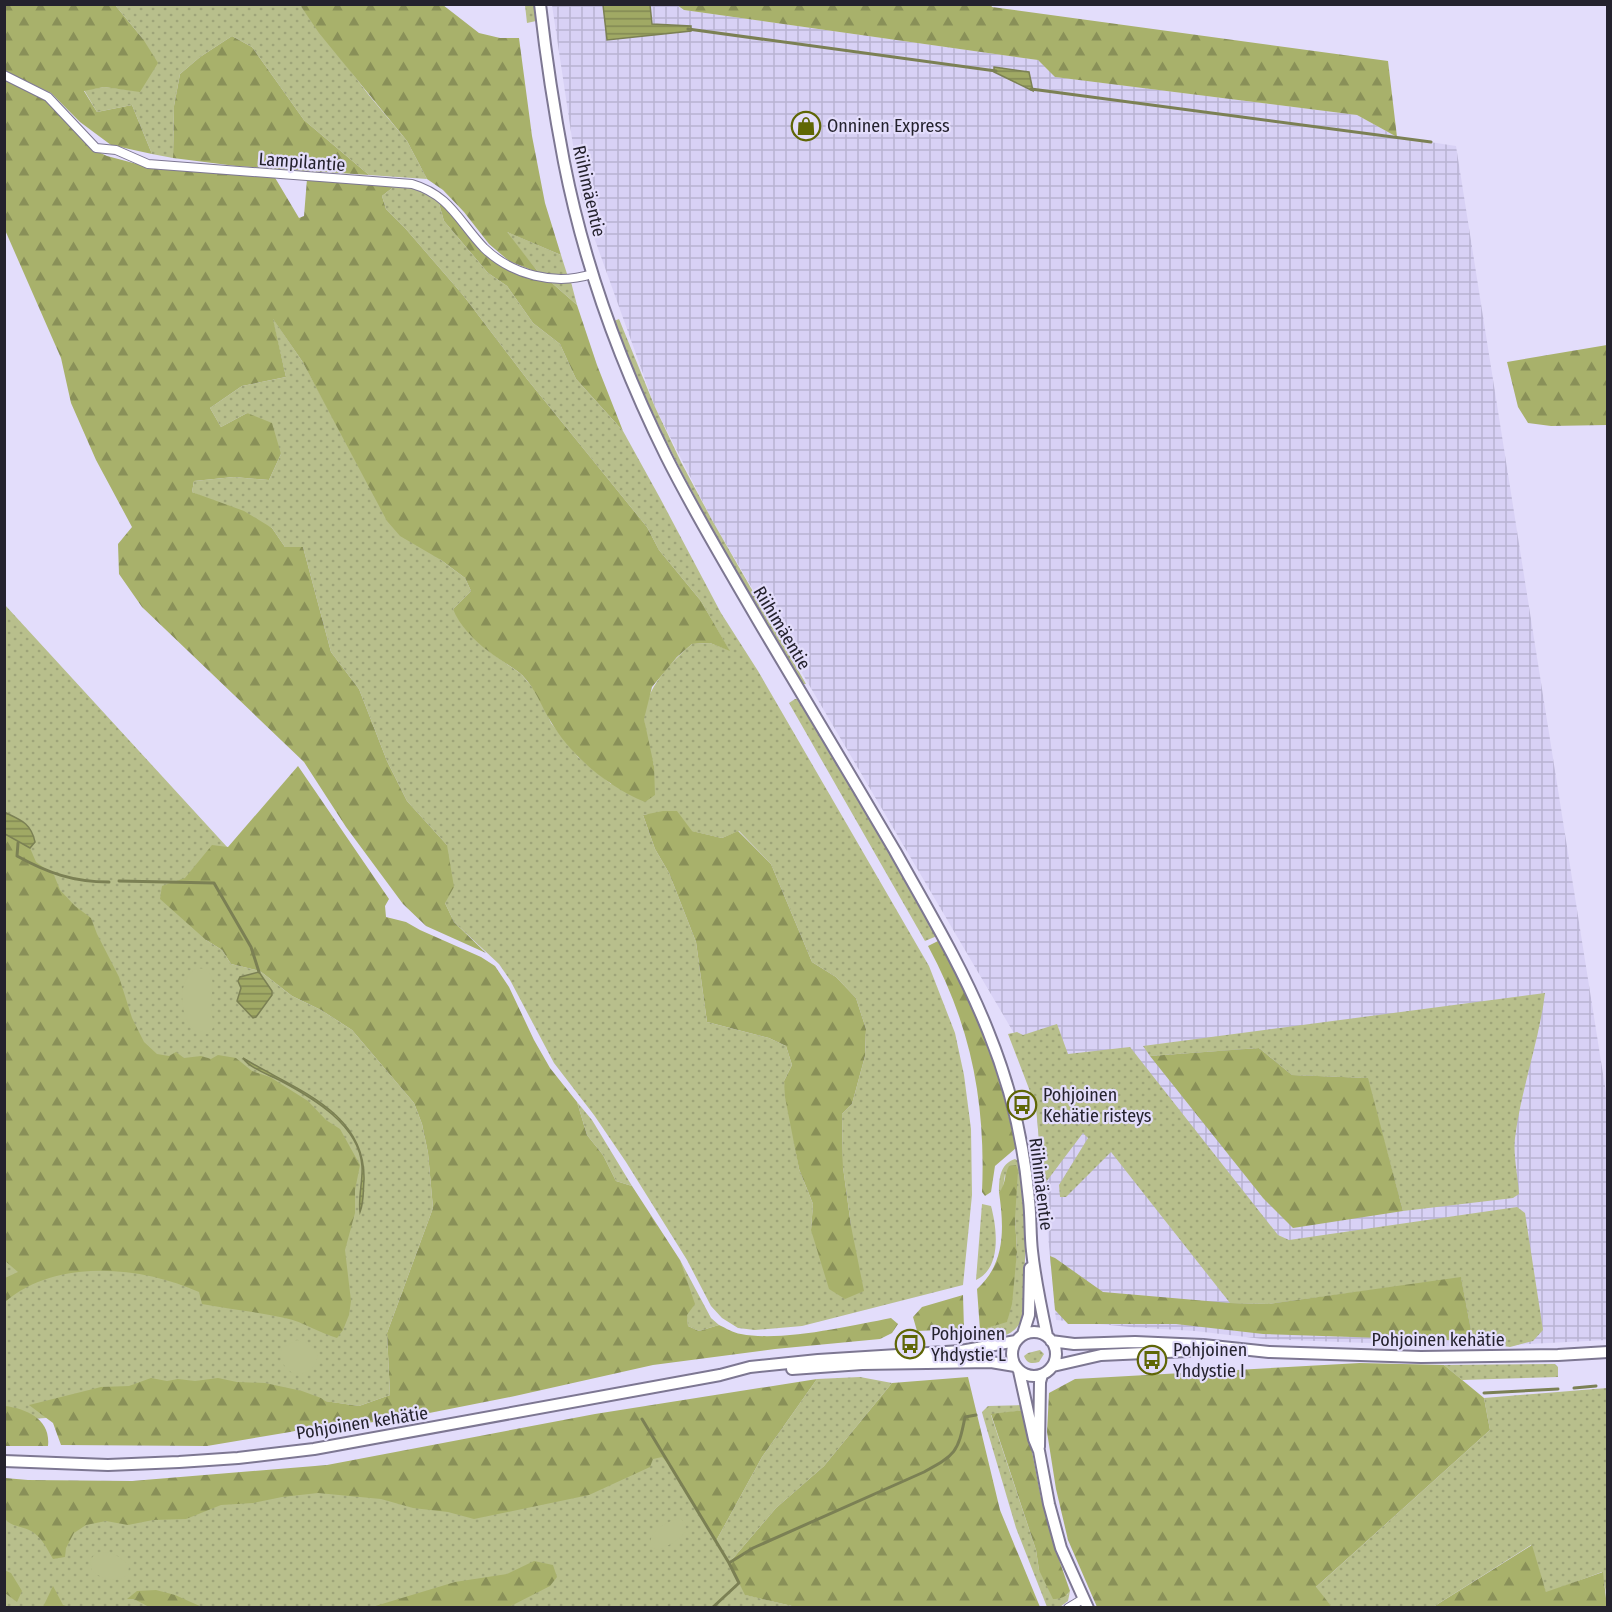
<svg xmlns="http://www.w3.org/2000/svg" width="1612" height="1612" font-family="'Fira Sans Condensed',sans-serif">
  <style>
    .industrial { fill: url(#industrial-grid) }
    .grass { fill: url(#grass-dots); fill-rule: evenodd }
    .forest { fill: url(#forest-firs) }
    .garden { fill: #b8bf8c }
    .water { fill: url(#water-rules); stroke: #7b8054; stroke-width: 1.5 }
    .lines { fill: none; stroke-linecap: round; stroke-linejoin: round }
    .stream { stroke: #7b8054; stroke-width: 3 }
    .street-casing { stroke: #7d7792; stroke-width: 10 }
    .secondary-casing { stroke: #7d7792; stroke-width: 14 }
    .street { stroke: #fff; stroke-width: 8 }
    .secondary { stroke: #fff; stroke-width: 10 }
    .labels { text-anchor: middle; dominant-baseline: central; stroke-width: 4.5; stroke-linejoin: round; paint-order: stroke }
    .poi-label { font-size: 18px; fill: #24222d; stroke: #e3ddfb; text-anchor: start }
    .street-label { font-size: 18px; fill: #24222d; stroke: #e3ddfb }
  </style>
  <defs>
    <pattern id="industrial-grid" width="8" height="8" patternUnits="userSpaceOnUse" patternTransform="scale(1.5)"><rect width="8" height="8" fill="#d8d1f5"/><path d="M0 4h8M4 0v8" fill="none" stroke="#b9b3d2"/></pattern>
    <pattern id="grass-dots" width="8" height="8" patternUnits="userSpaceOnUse" patternTransform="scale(1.5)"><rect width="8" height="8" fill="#b8bf8c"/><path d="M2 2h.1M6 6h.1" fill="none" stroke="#9ea479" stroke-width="1.8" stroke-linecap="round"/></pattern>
    <pattern id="forest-firs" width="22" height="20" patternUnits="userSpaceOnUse" patternTransform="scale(1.5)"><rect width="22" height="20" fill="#a8b16b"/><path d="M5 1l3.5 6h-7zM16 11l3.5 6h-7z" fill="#899058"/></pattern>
    <pattern id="water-rules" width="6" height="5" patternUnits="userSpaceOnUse" patternTransform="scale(1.5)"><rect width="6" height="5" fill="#a0a964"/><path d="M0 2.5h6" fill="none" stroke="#828953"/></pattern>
  </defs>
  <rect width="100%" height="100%" fill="#e3ddfb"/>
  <path class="industrial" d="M552 5H677L684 10 1038 60 1056 77 1357 115 1397 137 1456 146 1607 1099V1340L1473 1347 1263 1339 1195 1331 1130 1327 1056 1320 1033 1076 1015 1035 712 520 655 407 595 240 580 192Z"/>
  <path class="grass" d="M115 5H300L368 94 407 141 427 179 369 175 304 120 252 47 232 36 200 57 180 74 174 106 173 158 152 154 132 105 97 112 84 90 104 87 140 91 143 39Z
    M525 5H534L536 21 527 23Z
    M396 185 420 187 438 200 444 221 488 273 507 286 533 323 560 344 576 379 623 431 660 498 721 613 758 671 929 966 955 1033 964 1075 971 1129 972 1195 963 1285 802 1326 755 1330 738 1328 722 1318 711 1306 687 1260 626 1162 594 1115 554 1063 510 980 499 964 454 922 445 903 447 845 407 801 387 761 359 689 331 652 303 547H285L272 528 192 492 194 481 234 477 269 480 281 454 247 413 221 427 210 408 242 386 286 377 272 317 302 361 370 485 441 560 465 578 471 591 453 609 487 650 521 674 538 694 551 723 578 757 611 784 654 766C650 752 645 735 644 720 643 691 671 662 692 644L710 643 729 650 701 601 659 550 647 527 527 379 463 295 405 228 386 209 382 196ZM649 814 691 831 722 838 739 831 771 864 812 962 836 977 856 998 866 1029 865 1056 852 1104 842 1114 843 1167 851 1226 811 1230 813 1204 799 1169 784 1081 792 1065 786 1046 769 1038 707 1022 696 942 669 873 655 849 643 815Z
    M505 231 561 255 568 277 539 273Z
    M571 282 577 305 552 283Z
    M619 319 655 407 681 462 712 520 806 684H803C733 566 662 450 614 321Z
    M5 605 228 848 206 940 222 950 231 964 260 971 292 996 321 1010 352 1030 414 1103 422 1124 428 1153 433 1208 387 1333 390 1395 359 1406 324 1401 13 1420 5 1418Z
    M795 699H799L809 715 937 936 925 941 789 703Z
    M1545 993C1539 1042 1521 1089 1515 1138 1513 1156 1518 1176 1519 1194L1513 1198 1403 1211 1367 1078 1292 1075 1259 1048 1150 1056 1143 1046Z
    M1057 1024 1068 1054 1130 1047 1278 1235 1289 1240 1517 1207 1525 1213 1543 1330 1533 1341 1510 1347 1473 1341 1461 1278 1269 1304 1230 1303 1111 1152 1066 1197H1060L1059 1185 1088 1138 1083 1133 1043 1186 1036 1107 1008 1034 1017 1032 1023 1035Z
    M577 1102 592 1120 632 1186 616 1181 603 1155 587 1135Z
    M1015 1159 1018 1161 1019 1167 1026 1232 1023 1316C1017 1336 998 1339 980 1340L983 1335 980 1330 1007 1321 1017 1252 1015 1218 1005 1174 1003 1188 999 1192C999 1178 1000 1164 1015 1159Z
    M982 1204 991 1206C997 1228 1002 1268 976 1280Z
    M680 1260 711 1318 719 1325 699 1331 688 1326Z
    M1040 1350 1044 1354 1039 1362C1032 1364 1027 1364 1024 1356L1028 1353Z
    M1555 1364 1558 1367V1377L1462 1380 1444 1365Z
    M860 1377 892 1383 824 1466 776 1508 729 1563 746 1595 796 1607H5V1496L662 1452 716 1541 762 1457 817 1379Z
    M1607 1388V1598L1602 1572 1546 1593 1531 1545 1433 1607H1332L1315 1588 1490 1430 1484 1398Z
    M1023 1405 1024 1410 991 1415 1036 1550 1039 1570 1067 1595 1070 1591 1068 1601 1060 1607H1047L1016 1528 983 1416 982 1412 988 1406Z"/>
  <path class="forest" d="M5 4 115 5 143 39 158 63 140 92 104 87 84 91 97 112 132 105 152 154 111 145 80 122 51 93 5 71Z
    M300 5H443L479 33 500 38H519L532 136 545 203 561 255 507 232 539 273 509 261 489 244 464 212 443 190 427 179 407 141 319 33Z
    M677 5H991L992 7 1388 61 1397 137 1357 115 1055 77 1038 60 684 10Z
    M232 36 252 47 304 120 369 175 236 166 173 158 174 106 180 74 200 57Z
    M4 79 46 100 92 149 107 156 156 169 274 176 299 218 304 216 307 179 396 185 382 196 386 209 405 228 463 295 527 379 647 527 659 550 701 601 730 651 710 643 692 644 677 657 652 687 644 719 654 766 655 795 645 802C608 787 571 756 551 722 541 706 536 689 522 675 512 666 499 660 488 651 475 641 459 625 453 609L471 591 465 578 441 560 400 536 387 521 302 361 273 319 286 377 242 386 210 408 221 427 247 413 272 423 281 454 269 480 234 477 194 481 192 492 244 511 272 528 285 547H303L331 652 359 689 387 761 407 801 447 845 454 887 445 903 454 922 486 953 426 926 403 904 346 827 304 762 142 607 119 574 118 544 132 527 96 460 71 403 61 358 5 230Z
    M438 200 450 212 481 250 504 268 528 278 552 283 577 305 597 365 623 431 576 379 560 344 533 323 507 286 488 273 444 221Z
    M1607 345V425L1551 426 1528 423 1518 407 1507 362Z
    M298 766 389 899 385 906 386 917 406 922 420 930 481 957 495 966 509 987 534 1040 550 1068 577 1102 587 1135 603 1155 616 1181 632 1186 680 1260 695 1304 687 1315 688 1326 699 1331 719 1325C726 1328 733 1333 741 1334 781 1342 850 1326 891 1318L898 1324 892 1333 880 1339 775 1349 653 1365 515 1396 399 1419 366 1423 340 1421 290 1432 207 1446 61 1445 53 1423 29 1405 101 1387 129 1386 151 1378 167 1381 178 1379 195 1381 218 1378 237 1382 265 1383 302 1391 321 1398 325 1401 359 1406 390 1395 387 1333 433 1208 428 1153 422 1124 414 1103 352 1030 321 1010 292 996 260 971 231 964 222 950 206 940 160 899 162 886 185 878 212 845 228 847Z
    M663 811H677L692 831 722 838 738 831 771 864 812 962 836 977 856 998 866 1029 865 1056 852 1104 842 1114 843 1167 851 1226 864 1291 845 1299 829 1289 811 1230 813 1204 799 1169 785 1097 784 1081 792 1065 786 1046 769 1038 707 1022 696 942 669 873 655 849 643 815Z
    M5 834 30 848 36 862 54 875 60 890 75 906 91 918 97 934 119 977 132 1018 144 1042 157 1054 169 1056 176 1052 184 1058 201 1056 211 1059 218 1055 236 1058 252 1071 270 1077 308 1101 326 1120 340 1129 360 1165 355 1190V1213L345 1250 351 1301 349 1315 343 1330 337 1338C319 1333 304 1322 285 1318 258 1312 229 1309 202 1304L199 1292C141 1266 56 1258 5 1302V1278L18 1272 4 1260Z
    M938 941C950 958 958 977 966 995 990 1048 1004 1090 1016 1148L995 1166 991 1192 985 1196 982 1192C986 1103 971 1025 928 946Z
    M1259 1048 1292 1075 1368 1078 1403 1211 1293 1228 1263 1198 1150 1056Z
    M1016 1165 1018 1170 1015 1218 1017 1252 1012 1304 1007 1322 980 1330 977 1289C1006 1263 1004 1227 999 1192 1006 1185 1004 1175 1009 1166Z
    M1050 1256 1055 1258 1103 1292 1230 1303 1269 1304 1461 1277 1473 1341 1263 1334 1176 1324H1068L1055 1310Z
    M963 1295 964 1329 917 1331 913 1317 922 1307Z
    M1360 1363 1444 1365 1484 1398 1490 1430 1316 1587 1332 1607H1097L1068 1540 1056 1489 1047 1432 1049 1393 1075 1379Z
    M968 1377 1000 1510 1040 1607H796L745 1595 729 1563 776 1508 824 1466 892 1383Z
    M817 1379 762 1457 716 1541 670 1465 662 1457 653 1459 650 1467 589 1495 474 1519 448 1512 413 1508 381 1499 318 1493 282 1497 253 1503 221 1505 186 1519 153 1520 128 1525 106 1521 86 1525 74 1533 66 1548 65 1557 53 1559C47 1549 42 1537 31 1531 22 1526 12 1527 5 1519V1478L28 1480 132 1481 327 1465 595 1414Z
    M5 1406C28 1409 51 1420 48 1446H5Z
    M1024 1410 1041 1498 1056 1551 1070 1591C1066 1597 1060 1599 1053 1599L1039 1570 1036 1550 991 1414Z
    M1532 1545 1546 1592 1603 1572 1607 1607H1433Z
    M534 1561 553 1565 557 1577 550 1586 509 1607H372L455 1582 507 1574Z
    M4 1570 11 1573 22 1591 17 1602 5 1593Z
    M53 1586 63 1605 69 1607H43Z
    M156 1590 175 1595 202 1607H149L134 1599H127L137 1591Z"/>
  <path class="garden" d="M196 968 206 969C217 981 211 989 211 1004 210 1011 214 1020 213 1027 210 1039 196 1034 191 1027 179 1011 178 979 196 968Z
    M297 1340C347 1351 290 1401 280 1354L282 1348Z
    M680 1518 685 1523 686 1531C678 1541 669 1546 657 1550L651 1547C647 1531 666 1522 680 1518Z
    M102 1552C114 1553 122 1557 129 1566L128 1575C117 1583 103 1580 92 1571L90 1560 96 1553Z"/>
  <path class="water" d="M603 5H650L652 24 691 26V31L607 40Z
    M994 67 1029 72 1033 91 994 72Z
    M4 812C21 820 31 823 35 842L30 848 5 834Z
    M259 972 272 991V995L256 1017 253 1018 237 1001 241 988 238 981 240 977Z
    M243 1058C291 1088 366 1110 364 1180 363 1191 364 1202 360 1212 358 1197 363 1181 362 1166 359 1125 313 1098 281 1081 270 1075 249 1068 243 1058Z"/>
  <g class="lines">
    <path class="stream" d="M688 29 996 71
      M1031 89 1431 142
      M18 843 17 856C48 873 73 882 109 882
      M119 881 214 883 251 947 259 972
      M1574 1388 1596 1386
      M1484 1393 1558 1389
      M642 1419 729 1563
      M712 1608 739 1583 729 1563 753 1548 924 1472C955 1455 958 1453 965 1417L976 1415"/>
    <g class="street-casing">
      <path id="street" d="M4 75 48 97 96 148 116 150 148 164 412 184C450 195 459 222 484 248 512 275 555 286 592 274
        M1068 1608 1083 1599"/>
    </g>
    <g class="secondary-casing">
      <path id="secondary" d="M540 4C546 57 554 110 564 162 584 264 620 363 666 456 695 514 729 570 762 627 806 701 851 776 895 851 928 910 963 968 988 1031 1010 1085 1024 1143 1029 1200 1031 1217 1030 1234 1032 1251 1035 1279 1041 1308 1047 1336
        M1012 1354a22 22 0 1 1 44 0a22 22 0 1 1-44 0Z
        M1023 1334 1029 1315 1030 1268
        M1051 1341 1074 1344 1135 1342 1203 1345 1269 1352 1421 1357 1558 1355 1608 1352
        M1053 1366 1101 1355 1188 1351
        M792 1369 862 1364 991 1362 1015 1366
        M1019 1371 1034 1439 1039 1451 1049 1504 1061 1548 1088 1608
        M1039 1447 1040 1382 1042 1375
        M4 1461 108 1465 179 1462 238 1458 314 1449 720 1375 750 1367 818 1360 961 1351 1016 1341"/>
    </g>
    <use href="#street" class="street"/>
    <use href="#secondary" class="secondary"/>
  </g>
  <defs>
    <g id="shop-ring" transform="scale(1.5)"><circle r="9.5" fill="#e3ddfb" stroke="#5f6606" stroke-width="1.5"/><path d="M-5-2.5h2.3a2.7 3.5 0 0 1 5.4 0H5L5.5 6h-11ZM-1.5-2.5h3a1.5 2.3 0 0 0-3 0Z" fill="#5f6606"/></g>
    <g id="bus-ring" transform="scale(1.5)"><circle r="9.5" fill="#e3ddfb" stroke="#5f6606" stroke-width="1.5"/><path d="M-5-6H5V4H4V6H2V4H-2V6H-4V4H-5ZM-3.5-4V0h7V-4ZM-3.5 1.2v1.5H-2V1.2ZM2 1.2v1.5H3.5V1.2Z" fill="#5f6606"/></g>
  </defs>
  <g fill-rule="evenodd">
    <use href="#shop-ring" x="806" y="126"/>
    <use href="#bus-ring" x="1022" y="1105"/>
    <use href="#bus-ring" x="910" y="1344"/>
    <use href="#bus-ring" x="1152" y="1360"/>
  </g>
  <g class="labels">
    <g class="poi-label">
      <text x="827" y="126">Onninen Express</text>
      <text x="1043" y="1095">Pohjoinen<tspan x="1043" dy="21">Kehätie risteys</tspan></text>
      <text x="931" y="1334">Pohjoinen<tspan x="931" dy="21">Yhdystie L</tspan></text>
      <text x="1173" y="1350">Pohjoinen<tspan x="1173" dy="21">Yhdystie I</tspan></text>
    </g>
    <g class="street-label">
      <text transform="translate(302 162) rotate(4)">Lampilantie</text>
      <text transform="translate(589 191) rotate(77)">Riihimäentie</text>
      <text transform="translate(782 628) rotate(59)">Riihimäentie</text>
      <text transform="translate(1041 1184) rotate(83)">Riihimäentie</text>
      <text x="1438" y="1340">Pohjoinen kehätie</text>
      <text transform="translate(362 1423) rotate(-9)">Pohjoinen kehätie</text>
    </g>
  </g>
  <rect width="1612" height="1612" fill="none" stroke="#24222d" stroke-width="12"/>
</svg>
